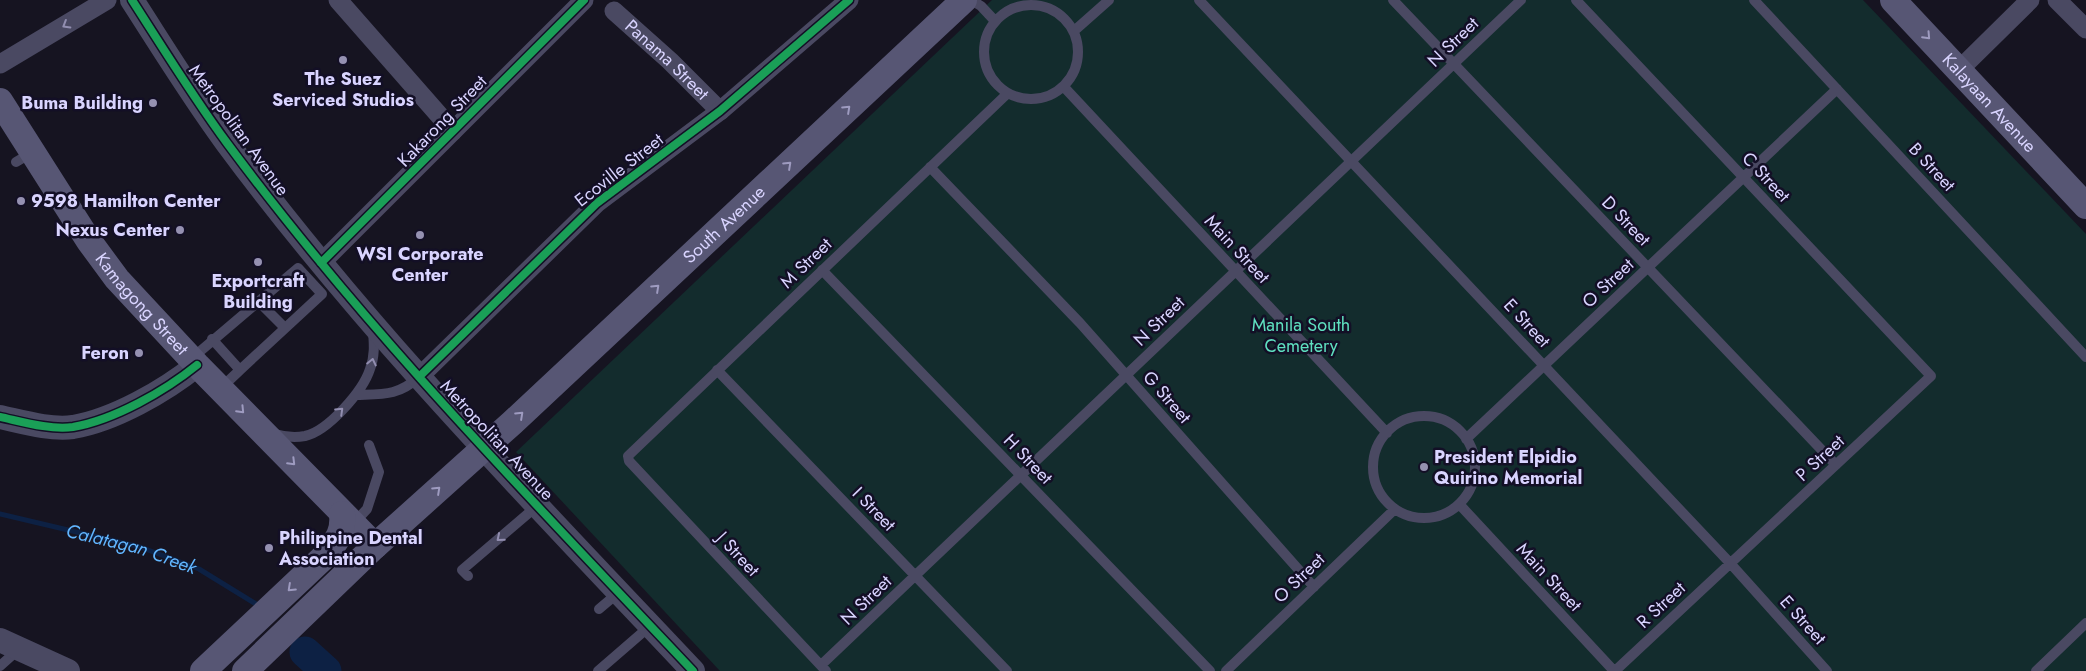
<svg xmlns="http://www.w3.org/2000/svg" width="2086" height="671" font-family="Jost,sans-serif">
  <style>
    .green { fill: #132c2d }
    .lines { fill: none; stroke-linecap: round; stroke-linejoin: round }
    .stream { stroke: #0d2144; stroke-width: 5 }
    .river { stroke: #0d2144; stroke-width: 31 }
    .service { stroke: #4a4962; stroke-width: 10 }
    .minor { stroke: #4a4962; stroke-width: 19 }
    .tertiary { stroke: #4a4962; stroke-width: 24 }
    .secondary { stroke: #575674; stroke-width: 26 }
    .cycleway-casing { stroke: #130f26; stroke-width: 11 }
    .cycleway { stroke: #1a9f57; stroke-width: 8 }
    .oneway { stroke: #928eb0 }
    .oneway2 { stroke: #9e9bc0 }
    .poi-dot { fill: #9591b1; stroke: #130f26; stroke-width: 2 }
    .labels { text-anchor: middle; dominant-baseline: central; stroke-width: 5; stroke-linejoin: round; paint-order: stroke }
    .street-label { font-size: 18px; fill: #d9d4ff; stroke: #130f26 }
    .poi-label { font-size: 18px; font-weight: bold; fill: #d9d4ff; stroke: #130f26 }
    .park-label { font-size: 18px; fill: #5fe0c0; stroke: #130f26 }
    .water-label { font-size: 19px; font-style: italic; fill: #62b6ff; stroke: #130f26 }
  </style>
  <rect width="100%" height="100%" fill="#161421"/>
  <path class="green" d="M992 0H1863L2086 234V671H720L516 452Z"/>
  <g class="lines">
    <g class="stream">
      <path id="s1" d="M0 514 140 547 199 569 256 604"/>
      <path d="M292 637 305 652"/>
    </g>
    <path class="river" d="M305 652 326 671"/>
    <path class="service" d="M971 0 981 6 995 21
      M1199 0 1730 563 1827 671
      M1393 0 1836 465
      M1576 0 1931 376 1615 671
      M1754 0 2086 357
      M984 52a47 47 0 1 1 94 0a47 47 0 1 1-94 0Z
      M1074 31 1109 0
      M1064 87 1387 433
      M16 162 31 153
      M930 167 1080 323 1314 587
      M822 270 1210 671
      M258 301 285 328
      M191 359 298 268 322 294 240 370 212 339
      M717 370 1007 671
      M221 388 240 370
      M356 395C383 394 398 396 419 377
      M1373 467a51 51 0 1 1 102 0a51 51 0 1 1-102 0Z
      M275 434C285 437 294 438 305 436 328 431 363 391 370 369 375 356 374 344 373 331
      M1466 439 1837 89
      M1460 505 1614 671
      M354 523 367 509 379 472 369 445
      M468 576 462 570 537 506
      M599 609 618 593
      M821 665 1521 0
      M0 666 19 649
      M598 671 650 626
      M826 671 629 461 628 456 1008 93
      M1226 671 1395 509
      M2036 671 2086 623"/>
    <g class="minor">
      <path d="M338 0 453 131"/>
      <path d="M2057 0 2086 29"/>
      <path id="s2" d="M614 11 670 61 720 111"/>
      <path d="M0 64 107 0"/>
      <path d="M1959 70 2030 0"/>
      <path d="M321 263 584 0"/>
      <path d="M419 377 597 203 720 111 849 0"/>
    </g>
    <path class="tertiary" d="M132 0C163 48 193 97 227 143 367 332 532 500 693 671
      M0 417C23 422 50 430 73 427 114 420 165 391 197 365
      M0 640 68 671"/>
    <g class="secondary">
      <path id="s3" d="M1893 0 2086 206"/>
      <path id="s4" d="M0 101 89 241 117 279 197 365 375 546"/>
      <path d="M203 671 326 555C337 540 344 532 342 514"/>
      <path id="s5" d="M245 671 375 546 512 423 964 0"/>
    </g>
    <g class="cycleway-casing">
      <path id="cycleway" d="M132 0C163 48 193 97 227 143 367 332 532 500 693 671
        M321 263 584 0
        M419 377 597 203 720 111 849 0
        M0 417C23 422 50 430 73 427 114 420 165 391 197 365"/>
    </g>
    <use href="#cycleway" class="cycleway"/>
  </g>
  <defs><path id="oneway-chevron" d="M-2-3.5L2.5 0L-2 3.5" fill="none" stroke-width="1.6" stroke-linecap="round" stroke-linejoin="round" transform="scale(1.25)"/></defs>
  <g class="oneway">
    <use href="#oneway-chevron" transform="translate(66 25) rotate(149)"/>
    <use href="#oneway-chevron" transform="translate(372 362) rotate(-77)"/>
    <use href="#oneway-chevron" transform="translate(340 411) rotate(-44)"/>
    <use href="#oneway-chevron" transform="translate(500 538) rotate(140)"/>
  </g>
  <g class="oneway2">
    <use href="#oneway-chevron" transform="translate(1927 36) rotate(47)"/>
    <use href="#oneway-chevron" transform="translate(847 109) rotate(-43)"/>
    <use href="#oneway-chevron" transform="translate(788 165) rotate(-43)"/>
    <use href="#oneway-chevron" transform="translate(656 288) rotate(-43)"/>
    <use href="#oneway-chevron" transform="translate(241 410) rotate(46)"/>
    <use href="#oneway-chevron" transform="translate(520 415) rotate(-43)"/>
    <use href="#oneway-chevron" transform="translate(292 462) rotate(45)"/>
    <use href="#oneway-chevron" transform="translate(437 490) rotate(-43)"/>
    <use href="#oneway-chevron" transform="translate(291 588) rotate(137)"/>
  </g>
  <g class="poi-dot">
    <circle cx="343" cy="60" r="5"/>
    <circle cx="153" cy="103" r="5"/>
    <circle cx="21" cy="201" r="5"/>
    <circle cx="180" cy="230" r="5"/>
    <circle cx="420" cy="235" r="5"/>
    <circle cx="258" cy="262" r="5"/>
    <circle cx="139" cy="353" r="5"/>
    <circle cx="1424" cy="467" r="5"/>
    <circle cx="269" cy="548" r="5"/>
  </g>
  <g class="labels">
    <g class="street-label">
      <text transform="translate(1453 42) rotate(-44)">N Street</text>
      <text stroke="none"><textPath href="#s2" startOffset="72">Panama Street</textPath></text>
      <text stroke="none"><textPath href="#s3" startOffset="141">Kalayaan Avenue</textPath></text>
      <text transform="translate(442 121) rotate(-46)">Kakarong Street</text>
      <text transform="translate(239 130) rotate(54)">Metropolitan Avenue</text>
      <text transform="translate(1932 167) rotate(47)">B Street</text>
      <text transform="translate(619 170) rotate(-38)">Ecoville Street</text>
      <text transform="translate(1766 177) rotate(47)">C Street</text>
      <text transform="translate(1626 221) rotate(46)">D Street</text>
      <text stroke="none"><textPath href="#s5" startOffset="655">South Avenue</textPath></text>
      <text transform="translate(1237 249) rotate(47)">Main Street</text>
      <text transform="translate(806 263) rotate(-44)">M Street</text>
      <text transform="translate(1608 283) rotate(-43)">O Street</text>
      <text stroke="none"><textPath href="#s4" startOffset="248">Kamagong Street</textPath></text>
      <text transform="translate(1159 321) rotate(-44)">N Street</text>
      <text transform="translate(1527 323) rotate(47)">E Street</text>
      <text transform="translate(1167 397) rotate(49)">G Street</text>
      <text transform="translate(497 440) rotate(47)">Metropolitan Avenue</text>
      <text transform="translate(1820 458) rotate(-43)">P Street</text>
      <text transform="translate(1028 459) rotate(46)">H Street</text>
      <text transform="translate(874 509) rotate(46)">I Street</text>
      <text transform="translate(738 554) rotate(47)">J Street</text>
      <text transform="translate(1549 577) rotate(47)">Main Street</text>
      <text transform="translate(1299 578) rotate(-44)">O Street</text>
      <text transform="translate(866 600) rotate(-44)">N Street</text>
      <text transform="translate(1661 605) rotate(-43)">R Street</text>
      <text transform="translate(1803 620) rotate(48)">E Street</text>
    </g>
    <g class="poi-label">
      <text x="343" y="79">The Suez<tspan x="343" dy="21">Serviced Studios</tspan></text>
      <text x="143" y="103" text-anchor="end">Buma Building</text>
      <text x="31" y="201" text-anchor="start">9598 Hamilton Center</text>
      <text x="170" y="230" text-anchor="end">Nexus Center</text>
      <text x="420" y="254">WSI Corporate<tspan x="420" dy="21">Center</tspan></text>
      <text x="258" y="281">Exportcraft<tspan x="258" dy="21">Building</tspan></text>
      <text x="129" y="353" text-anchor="end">Feron</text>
      <text x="1434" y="457" text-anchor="start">President Elpidio<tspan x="1434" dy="21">Quirino Memorial</tspan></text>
      <text x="279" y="538" text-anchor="start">Philippine Dental<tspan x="279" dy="21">Association</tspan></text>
    </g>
    <g class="park-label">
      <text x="1301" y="325">Manila South<tspan x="1301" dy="21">Cemetery</tspan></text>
    </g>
    <g class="water-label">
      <text stroke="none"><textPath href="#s1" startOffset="136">Calatagan Creek</textPath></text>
    </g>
  </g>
</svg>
